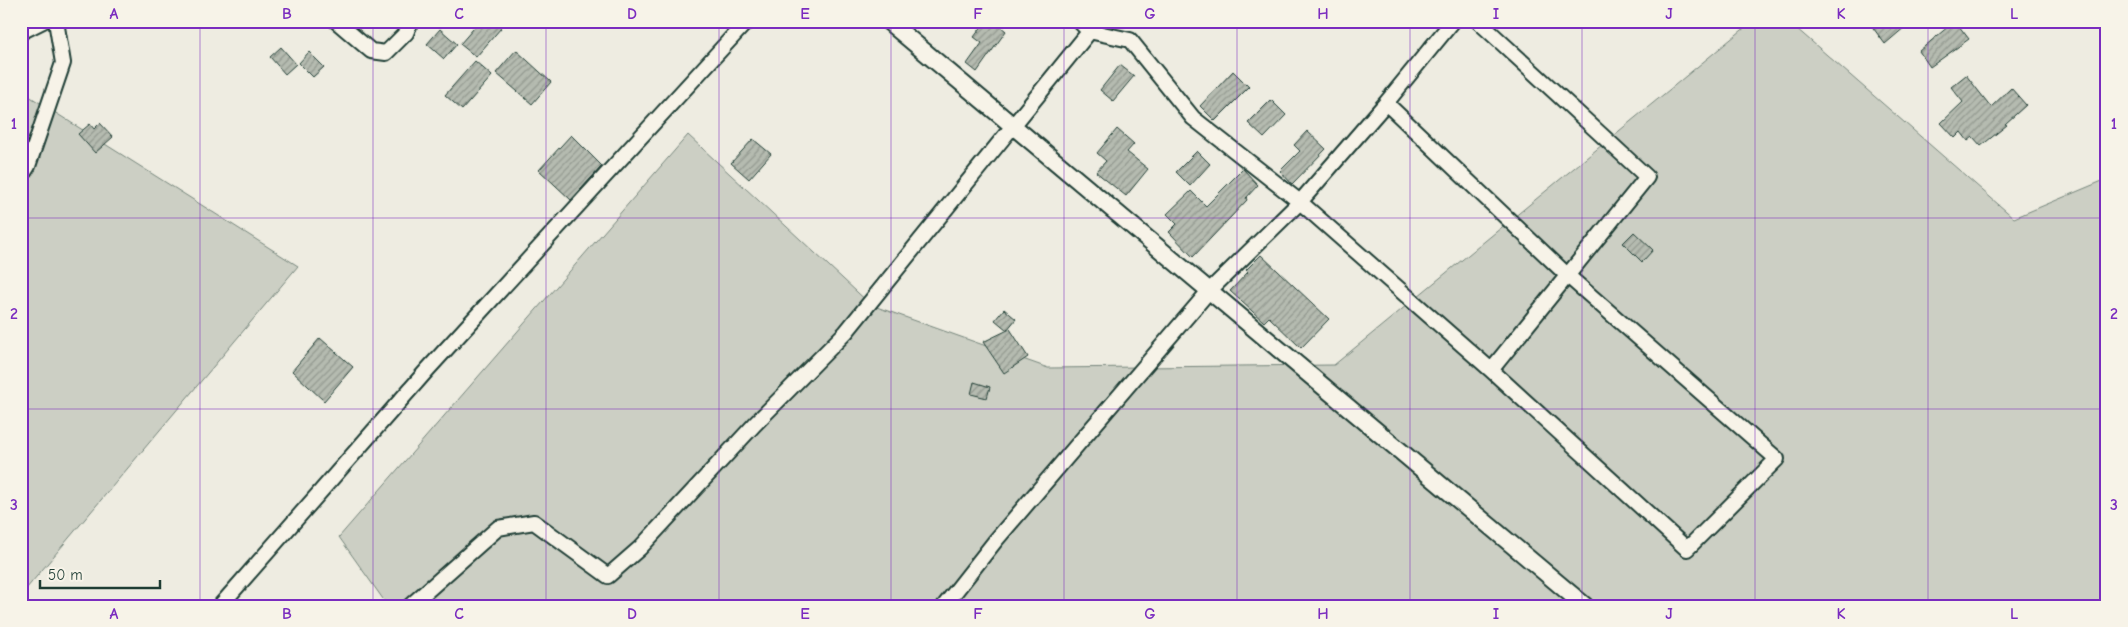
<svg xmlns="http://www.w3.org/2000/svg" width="2128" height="627" font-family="'Comic Neue',sans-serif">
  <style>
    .green { fill: #cccfc4; stroke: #76867c }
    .building { fill: url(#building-hatch); stroke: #1f3d34 }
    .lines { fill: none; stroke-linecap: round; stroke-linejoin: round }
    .minor-casing { stroke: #1f3d34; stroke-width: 18 }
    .tertiary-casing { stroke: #1f3d34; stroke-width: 20 }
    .minor { stroke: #f7f3e8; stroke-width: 14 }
    .tertiary { stroke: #f7f3e8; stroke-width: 16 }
    .grid { fill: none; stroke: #7b2cbf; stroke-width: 1; stroke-opacity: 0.55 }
    .neatline { fill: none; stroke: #7b2cbf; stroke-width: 2 }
    .grid-label { font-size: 16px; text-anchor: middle; font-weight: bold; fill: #7b2cbf }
  </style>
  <defs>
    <pattern id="building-hatch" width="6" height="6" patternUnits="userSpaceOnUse" patternTransform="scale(1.25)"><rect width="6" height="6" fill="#b5bbb0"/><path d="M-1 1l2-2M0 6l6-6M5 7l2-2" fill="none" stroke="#939990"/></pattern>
  </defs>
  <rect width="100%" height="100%" fill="#eeece1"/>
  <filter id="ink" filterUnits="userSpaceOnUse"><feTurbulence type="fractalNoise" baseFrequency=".02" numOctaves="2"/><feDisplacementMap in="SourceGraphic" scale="10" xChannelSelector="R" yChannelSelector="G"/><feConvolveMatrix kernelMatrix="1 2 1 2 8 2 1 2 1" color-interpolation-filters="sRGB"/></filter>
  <g filter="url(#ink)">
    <path class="green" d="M1753 21H1788L2014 218 2107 179V606H388L339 537 688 135 871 305 1048 368 1334 365Z
      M21 91 298 266 21 595Z"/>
    <path class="building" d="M480 21H493L501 28 476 57 460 44Z
      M986 21H994L1006 31 977 72 967 64 982 43 974 37Z
      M1868 21H1912L1885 44Z
      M1955 21 1969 39 1930 67 1919 51Z
      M440 29 457 44 444 59 427 44Z
      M281 47 296 64 285 74 270 57Z
      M516 50 551 82 532 104 496 73Z
      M309 52 324 67 313 77 299 63Z
      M475 61 492 76 462 110 445 95Z
      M1120 65 1134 76 1113 101 1100 90Z
      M1233 71 1249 87 1215 121 1200 106Z
      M1966 75 1991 107 2011 88 2026 105 2005 124 2007 125 1981 146 1973 137 1968 141 1961 132 1955 138 1941 123 1963 102 1951 87Z
      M1271 100 1286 115 1264 138 1248 123Z
      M100 123 113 137 95 153 78 134 90 124 94 129Z
      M1117 129 1134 144 1127 152 1148 169 1126 196 1096 172 1106 161 1097 153Z
      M1307 131 1326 149 1292 184 1280 171 1300 151 1294 145Z
      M571 135 602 166 571 200 539 170Z
      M753 139 771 154 749 179 731 163Z
      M1197 151 1210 164 1190 186 1176 172Z
      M1243 169 1258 185 1246 198 1247 200 1193 257 1169 232 1177 224 1167 214 1191 191 1206 206Z
      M1634 232 1653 250 1642 262 1623 243Z
      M1261 255 1329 319 1301 348 1269 317 1264 322 1230 291 1248 272 1246 270Z
      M1004 309 1016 319 1007 330 995 320Z
      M1010 329 1028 357 1004 373 983 342Z
      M320 338 353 367 324 401 292 371Z
      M974 382 990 387 987 398 971 394Z"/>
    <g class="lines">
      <g class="minor-casing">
        <path id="minor" d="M336 21 371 51 386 53 406 33 411 21
          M1079 21 1089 31 1130 40 1193 118 1300 202 1491 370 1687 549 1777 459 1568 276 1386 103
          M1478 21 1647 177 1491 370
          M21 32 43 21
          M21 177 28 166 63 63 56 21
          M220 606 428 369 747 21
          M410 606 498 528 534 522 608 576 640 548 755 424 846 332 1098 21
          M944 606 996 540 1209 291 1300 202 1386 103 1453 21"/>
      </g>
      <g class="tertiary-casing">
        <path id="tertiary" d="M888 21 1585 606"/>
      </g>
      <use href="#minor" class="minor"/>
      <use href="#tertiary" class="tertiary"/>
    </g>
  </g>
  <path class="grid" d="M200 21V606M373 21V606M546 21V606M719 21V606M891 21V606M1064 21V606M1237 21V606M1410 21V606M1582 21V606M1755 21V606M1928 21V606M21 218H2107M21 409H2107"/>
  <rect width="2128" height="627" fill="none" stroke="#f7f3e8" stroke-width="55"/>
  <path d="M40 580v8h120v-8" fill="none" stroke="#1f3d34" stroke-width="2.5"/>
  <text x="48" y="580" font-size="15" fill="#1f3d34" stroke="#f7f3e8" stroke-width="4" paint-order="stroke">50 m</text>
  <rect x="28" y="28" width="2072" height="572" class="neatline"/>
  <g class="grid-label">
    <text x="114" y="19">A</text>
    <text x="287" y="19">B</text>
    <text x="459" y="19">C</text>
    <text x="632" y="19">D</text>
    <text x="805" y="19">E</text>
    <text x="978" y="19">F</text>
    <text x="1150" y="19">G</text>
    <text x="1323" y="19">H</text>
    <text x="1496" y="19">I</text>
    <text x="1669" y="19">J</text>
    <text x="1841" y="19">K</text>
    <text x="2014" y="19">L</text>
    <text x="14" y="129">1</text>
    <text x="2114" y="129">1</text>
    <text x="14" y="319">2</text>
    <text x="2114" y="319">2</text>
    <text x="14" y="510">3</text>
    <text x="2114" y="510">3</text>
    <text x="114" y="619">A</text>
    <text x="287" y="619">B</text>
    <text x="459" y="619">C</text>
    <text x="632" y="619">D</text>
    <text x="805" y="619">E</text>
    <text x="978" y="619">F</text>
    <text x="1150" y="619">G</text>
    <text x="1323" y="619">H</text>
    <text x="1496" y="619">I</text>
    <text x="1669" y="619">J</text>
    <text x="1841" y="619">K</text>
    <text x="2014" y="619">L</text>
  </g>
</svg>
